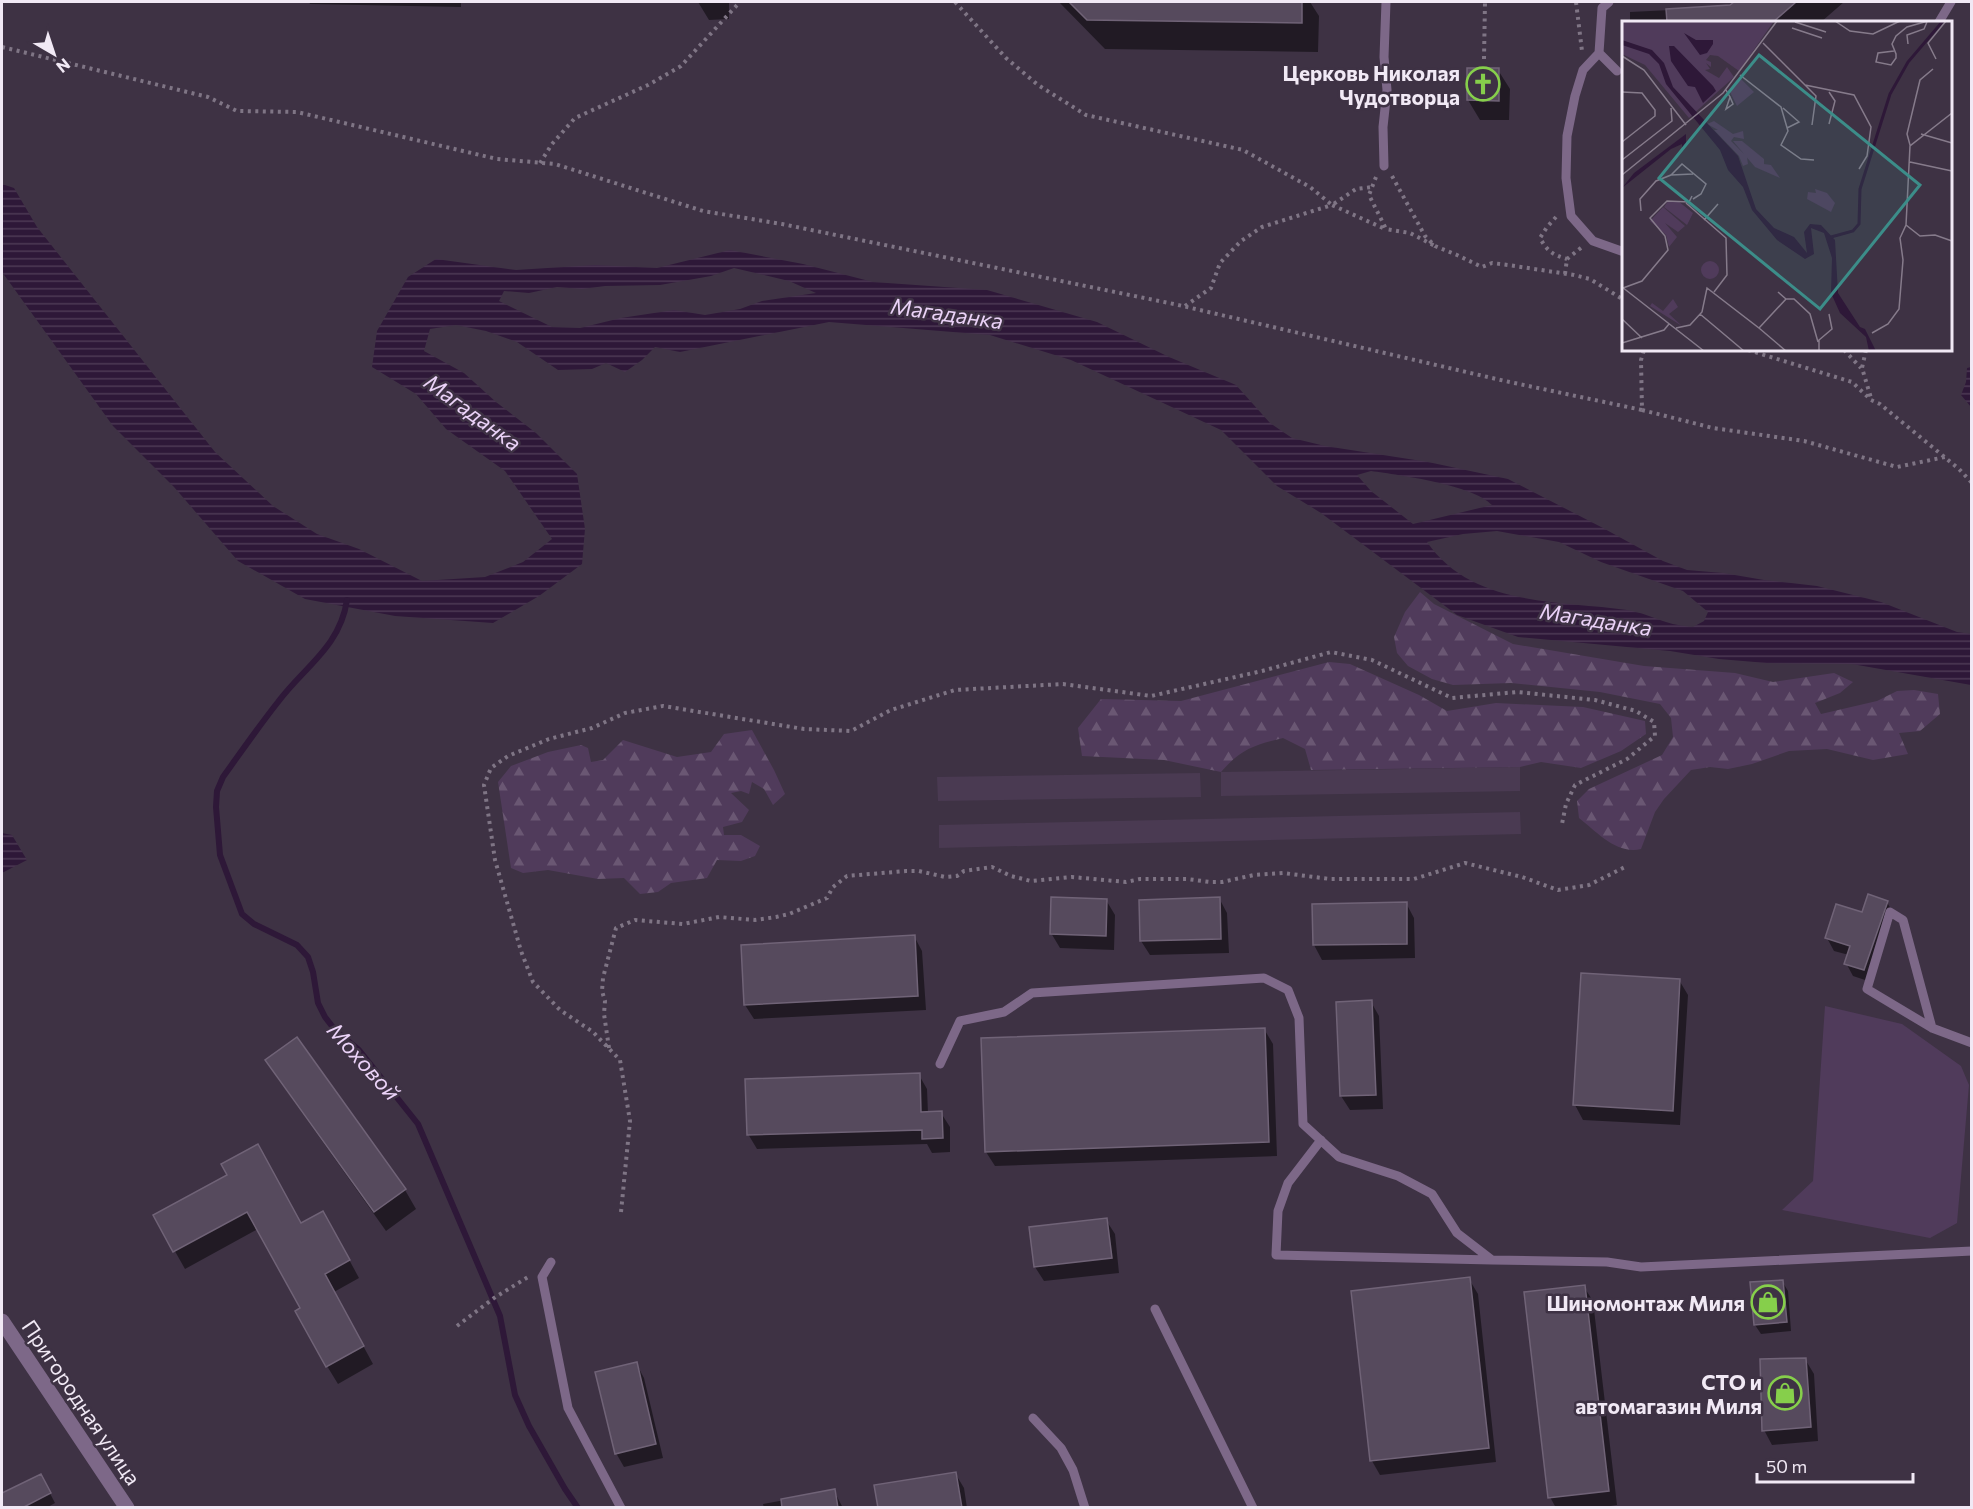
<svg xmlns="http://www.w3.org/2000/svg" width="1973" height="1509" font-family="Commissioner,sans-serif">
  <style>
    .built { fill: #4a3a52 }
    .grass { fill: #503b5b }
    .forest { fill: url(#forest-firs) }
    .water { fill: url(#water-rules); fill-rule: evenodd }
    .shadow { fill: #0007 }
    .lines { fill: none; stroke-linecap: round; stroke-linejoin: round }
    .stream { stroke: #2e1838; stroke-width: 6 }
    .building { fill: #564a5d; stroke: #706377; stroke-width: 1.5 }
    .path { stroke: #7f7585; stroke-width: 4; stroke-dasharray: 3 4.5; stroke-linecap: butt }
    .service { stroke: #7d6888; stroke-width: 9 }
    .minor { stroke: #7d6888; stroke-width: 15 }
    .labels { text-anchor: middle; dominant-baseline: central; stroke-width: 5; stroke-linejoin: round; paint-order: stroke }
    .poi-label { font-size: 21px; font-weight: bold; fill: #f1e9f5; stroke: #3e3244; text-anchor: end }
    .street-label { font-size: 21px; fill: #f1e9f5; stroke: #3e3244 }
    .water-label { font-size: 22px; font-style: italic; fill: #ebd3f8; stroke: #3e3244 }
    .inset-river { fill: none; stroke: #2e1838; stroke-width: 3 }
    .inset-road { fill: none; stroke: #867b8b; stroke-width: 1.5 }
    .view { fill: #3c8d89; fill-opacity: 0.15; stroke: #3c8d89; stroke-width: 3 }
    .inset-edge { fill: none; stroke: #f1e9f5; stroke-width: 3 }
  </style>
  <defs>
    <pattern id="forest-firs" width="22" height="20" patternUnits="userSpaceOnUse" patternTransform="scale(1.5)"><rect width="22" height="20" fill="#503b5b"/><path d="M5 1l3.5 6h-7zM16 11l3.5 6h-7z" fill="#6a5773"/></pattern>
    <pattern id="water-rules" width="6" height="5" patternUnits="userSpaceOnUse" patternTransform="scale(1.5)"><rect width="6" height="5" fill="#2e1838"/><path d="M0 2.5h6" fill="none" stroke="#4d3a55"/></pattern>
  </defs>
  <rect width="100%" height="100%" fill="#3e3244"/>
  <path class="built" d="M1520 767V791L1221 796V772Z
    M1200 773 1201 797 938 801 937 777Z
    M1520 812 1521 834 939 848V825Z"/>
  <path class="grass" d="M1825 1006 1902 1024 1961 1066 1969 1085 1957 1223 1930 1238 1782 1210 1813 1181Z"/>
  <path class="forest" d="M1420 592 1434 604 1513 644 1644 666 1735 673 1773 682 1834 673 1853 682 1840 693 1815 703 1821 714 1877 701 1897 691 1914 690 1938 694 1940 714 1920 731 1899 733 1908 754 1873 760 1827 749 1789 751 1752 764 1728 769 1710 767 1691 770 1664 799 1655 812 1641 849C1617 855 1597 832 1579 818L1577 801 1589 789 1662 755 1673 737 1671 718 1660 704 1600 692 1511 683 1453 685 1432 679 1408 666 1397 653 1394 637 1405 612Z
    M1329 662 1350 664 1419 695 1447 711 1496 703 1583 707 1645 721 1646 734 1621 751 1581 768 1541 762 1520 767 1311 770 1305 749 1283 738C1254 745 1241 749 1221 772L1164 760 1082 756 1078 728 1101 699 1181 701Z
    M752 730 774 770 785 794 773 805 764 789 752 782 749 794 741 791 731 793 749 810 742 822 723 827 724 835H741L760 846 755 856 741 861 717 860 707 878 671 883 658 892 640 894 624 878 598 879 548 870 523 873 511 868 498 782 511 766 548 752 581 745 588 748 591 762 603 760 623 740 677 757 711 752 724 734Z"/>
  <path class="water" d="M2 184 14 188 37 227 215 452 273 506 317 534 359 549 422 581 485 577 523 562 552 539 505 471 446 429 416 394 372 367 377 331 408 277 436 259 516 270 595 265 657 268 730 250 803 264 873 282 987 290 1097 322 1169 357 1236 385 1270 423 1292 438 1325 446 1428 462 1508 479 1603 528 1663 561 1687 570 1723 573 1764 580 1817 586 1881 602 1957 632 1971 634V685L1852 664 1767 663 1719 659 1670 651 1518 637 1457 615 1321 513 1277 486 1221 430 1071 360 990 335 829 322 680 352 655 347 642 360 625 372 606 363 592 369 558 370 517 342 486 331 456 325 430 329 424 351 464 373 496 402 536 433 577 474 585 529 582 564 539 596 493 623 395 616 305 599 238 561 174 487 113 426 2 272ZM734 268 789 281 816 293 762 301 740 309 705 315 674 310 621 318 580 328 552 327 499 301 504 291 529 293 557 287 582 289 605 286 660 285 711 276ZM1371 471C1400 475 1473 485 1492 505L1413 524 1371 491 1357 475ZM1497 531 1559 542 1601 562 1683 591 1708 612 1704 621 1693 627C1684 626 1675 625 1666 622 1654 618 1640 612 1627 610 1557 600 1472 607 1427 542L1463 534Z
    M1971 367H1972L1971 407 1961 395 1966 382 1967 368Z
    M2 833 12 835 27 860 2 873Z"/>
  <path class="shadow" d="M309 2H461V7L310 4Z
    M698 2H729V19L709 20Z
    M1059 2H1310L1319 16 1318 52 1105 49Z
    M1736 2H1844L1821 22H1630V12L1731 7Z
    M1498 70 1510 89 1509 120H1480L1468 100Z
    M1219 898 1227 913 1229 953 1150 955 1141 941Z
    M1106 900 1115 915 1114 950 1060 948 1051 933Z
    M1887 902 1894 915 1871 982 1853 976 1846 963 1849 955 1834 951 1827 938 1863 914Z
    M1406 903 1414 918 1415 958 1322 960 1314 945Z
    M914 936 922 951 926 1010 754 1019 745 1005Z
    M1679 980 1688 995 1680 1125 1583 1120 1575 1105Z
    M1371 1002 1379 1016 1383 1109 1350 1110 1341 1096Z
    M1264 1029 1273 1044 1277 1156 995 1166 986 1152Z
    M297 1039 405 1190 416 1209 386 1231 278 1079 267 1060Z
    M919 1075 927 1089 928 1113H941L950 1127V1152L932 1153 927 1144 757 1149 748 1134Z
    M229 1175 301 1225 333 1230 359 1278 334 1292 373 1364 338 1384 327 1366 302 1309 258 1229 185 1269 155 1216Z
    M1106 1220 1115 1234 1119 1273 1044 1281 1035 1267Z
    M1469 1279 1478 1294 1496 1462 1380 1475 1372 1461Z
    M1782 1281 1788 1291 1791 1331 1761 1334 1755 1325Z
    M1584 1287 1593 1301 1617 1505 1597 1508H1556L1550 1497Z
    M1805 1359 1814 1374 1818 1441 1772 1445 1764 1430Z
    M636 1363 644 1378 663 1458 624 1467 616 1453Z
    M955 1473 964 1488 967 1508H880Z
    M41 1476 55 1503 46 1508H2V1495Z
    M834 1491 843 1508H764L763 1504Z"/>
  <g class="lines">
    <path class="stream" d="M347 600C340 647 304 667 278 702 259 726 241 752 223 777L217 791 216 807 220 855 242 914 254 924 297 945 308 957 313 972 318 1003 325 1017 335 1030 359 1050 418 1124 500 1316 515 1395 529 1426 565 1489 578 1508"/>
  </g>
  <path class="building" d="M1069 2H1302V23L1087 20Z
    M1734 2H1796L1773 22H1667L1666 9 1730 5Z
    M1467 68H1499V101L1467 100Z
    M1868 894 1888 901 1864 970 1844 964 1850 946 1825 938 1836 904 1862 912Z
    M1051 897 1107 899 1106 936 1050 934Z
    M1220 897 1221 939 1140 941 1139 900Z
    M1407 902V944L1313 945 1312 904Z
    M915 935 918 996 744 1005 741 945Z
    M1581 973 1680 979 1673 1111 1573 1105Z
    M1372 1000 1376 1095 1340 1096 1336 1002Z
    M1265 1028 1269 1142 985 1152 981 1038Z
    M297 1037 406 1189 374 1212 265 1060Z
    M920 1073 921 1112 942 1111 943 1138 922 1139V1130L747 1135 745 1079Z
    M258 1144 301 1223 323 1211 350 1260 325 1274 364 1346 326 1367 295 1311 300 1308 247 1212 173 1252 153 1215 227 1175 221 1164Z
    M1107 1218 1112 1258 1034 1267 1029 1227Z
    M1470 1277 1489 1448 1370 1461 1351 1291Z
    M1783 1280 1787 1322 1754 1325 1750 1282Z
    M1585 1285 1609 1491 1548 1498 1524 1292Z
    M1806 1358 1811 1427 1762 1431 1760 1359Z
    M637 1362 656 1444 615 1454 595 1372Z
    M956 1472 962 1508H878L874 1485Z
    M41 1474 51 1493 22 1508H2V1493Z
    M835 1489 838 1508H782L781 1499Z"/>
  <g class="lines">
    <path class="path" d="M955 2 1006 58 1038 85 1086 115 1243 150 1310 187 1332 205 1356 189 1372 187
      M1576 2 1582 51
      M2 47 208 97 237 111 297 112 497 159 555 164 703 211 782 224 1174 304 1505 381 1642 410 1641 360 1644 350
      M1484 59 1485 2
      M540 163 552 144 575 118 648 85 681 66 738 4 737 2
      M1392 176 1425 236 1435 246 1457 255 1482 267 1492 263 1508 265 1574 275 1590 279 1624 300
      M1376 177 1369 195 1386 229 1410 233 1435 246
      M1556 217 1547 227 1540 238C1547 251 1553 255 1567 259
      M1565 274 1567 259 1582 247
      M1185 306 1211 288 1220 263 1241 241 1262 227 1332 205 1385 229
      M1748 350 1852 382 1871 400 1880 404 1959 469 1972 483
      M1844 350 1861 368
      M1866 350 1862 368 1871 398
      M1642 410 1713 428 1804 441 1897 467 1945 457
      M609 1048 604 1014 605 1001 602 991 603 978 616 928 635 920 683 924 719 917 755 920 776 917 789 914 827 898 833 887 847 876 906 871H919L945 877 957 876 964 871 992 867 1011 876 1031 881 1072 877 1126 882 1140 879H1187L1210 882H1222L1254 875 1283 873 1330 879H1414L1465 863 1522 877 1558 890 1589 885 1627 866
      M621 1212 630 1121 620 1060 593 1032 560 1010 533 982 521 951 495 860 484 785 491 768 508 756 549 739 592 728 625 713 663 706 804 729 851 731 891 710 955 690 1063 684 1151 696 1262 671 1331 652 1372 660 1452 698 1517 692 1595 700 1636 711 1654 722 1655 736 1627 759 1575 785 1566 804 1562 824
      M457 1326 494 1298 528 1277"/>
    <path class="service" d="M1609 2 1602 8 1599 53 1617 71
      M1939 22 1951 2
      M1599 53 1583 70 1575 96 1567 136 1566 178 1571 216 1593 241 1624 252
      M1384 166 1383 127 1387 90 1384 57 1386 2
      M1932 1028 1903 920 1890 912 1867 989 1932 1028 1972 1043
      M940 1064 960 1021 1004 1012 1032 993 1264 978 1288 990 1299 1018 1303 1124 1339 1157 1398 1176 1432 1194 1457 1233 1492 1260 1607 1262 1641 1267 1972 1251
      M1321 1140 1288 1183 1278 1211 1276 1255 1492 1260
      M551 1262 542 1277 568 1408 621 1508
      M1155 1309 1253 1508
      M1033 1418 1061 1448 1073 1470 1085 1508"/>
    <path class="minor" d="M2 1321 127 1508"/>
  </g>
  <defs>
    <g id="church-ring" transform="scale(1.725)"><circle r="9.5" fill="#3e3244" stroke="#86cf4b" stroke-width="1.5"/><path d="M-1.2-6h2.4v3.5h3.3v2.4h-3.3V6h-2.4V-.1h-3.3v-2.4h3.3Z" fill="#86cf4b"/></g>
    <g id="shop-ring" transform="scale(1.725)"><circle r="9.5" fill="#3e3244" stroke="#86cf4b" stroke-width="1.5"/><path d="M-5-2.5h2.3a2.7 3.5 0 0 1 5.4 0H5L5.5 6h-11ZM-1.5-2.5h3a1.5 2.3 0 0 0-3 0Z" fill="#86cf4b"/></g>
  </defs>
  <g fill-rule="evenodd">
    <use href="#church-ring" x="1483" y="84"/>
    <use href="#shop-ring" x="1768" y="1302"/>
    <use href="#shop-ring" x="1785" y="1393"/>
  </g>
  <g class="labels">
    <g class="poi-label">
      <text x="1460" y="72">Церковь Николая<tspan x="1460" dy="24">Чудотворца</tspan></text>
      <text x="1745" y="1302">Шиномонтаж Миля</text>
      <text x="1762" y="1381">СТО и<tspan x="1762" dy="24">автомагазин Миля</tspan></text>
    </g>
    <g class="street-label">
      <text transform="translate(82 1402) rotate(56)">Пригородная улица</text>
    </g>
    <g class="water-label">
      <text transform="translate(947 313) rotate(8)">Магаданка</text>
      <text transform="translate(473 412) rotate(36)">Магаданка</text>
      <text transform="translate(1596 619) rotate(9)">Магаданка</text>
      <text transform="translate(364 1061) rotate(48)">Моховой</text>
    </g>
  </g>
  <g transform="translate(1622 21)">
    <rect width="330" height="330" fill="#3e3244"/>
    <path d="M0 0H152L117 50 96 35 88 34 84 39 89 41V46L84 42 88 48 83 49 97 57 105 46 112 56 67 97 23 44 0 33ZM119 58 132 71 115 85 108 71ZM46 180H56L71 192 65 204 42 186ZM41 186 63 205 56 211 43 202 55 216 47 226 44 214 28 200ZM79 249a9 9 0 1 1 18 0a9 9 0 1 1-18 0ZM51 278 56 286 47 293 60 305 28 285 30 282 41 290Z" fill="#503b5b"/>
    <path d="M92 100 111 113 121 110 122 118 112 116 109 120 125 136 126 143 121 145 117 135 92 109H96L85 103ZM111 120H120L142 138V143L149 144 158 157 133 146ZM193 168 205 172 213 182 209 191 185 178 186 171 194 172Z" fill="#503b5b"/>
    <path d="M62 12 74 19H91V23L85 32 78 34ZM0 19 30 29 42 42 51 66 116 135 134 188 152 207 172 216 185 232 182 211 188 203 199 204 213 219 216 272 238 306 243 308 254 330H247L244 316 218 292 209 272 210 237 202 212 189 207 192 233 183 238 155 219 130 189 121 166 106 149 98 129 44 63 37 43 27 33 0 24ZM47 25H52L91 65 94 70 81 82 73 66 66 65 49 40ZM64 113V126L60 127V123L49 128 0 167 12 152Z" fill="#2e1838"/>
    <path class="inset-river" d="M209 216 231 210 237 203 238 168 268 73 286 41 321 0"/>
    <path class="inset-road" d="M213 0 228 10 251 13 278 0M173 1 204 11M170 7 200 17M141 22 194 75 190 104M286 23 285 14 302 8 305 1M272 30 256 32 254 41 269 44 274 37V33L270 23 274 15 285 6 306 0M0 35 22 49 64 104M314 38 306 22 324 0M118 54 159 86 166 110 159 124 179 138 192 139M183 64 232 74 249 106 245 135 237 148M104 69 108 76 104 88 111 83 108 76M0 71 20 72 33 89V95L0 121M207 71 213 80 207 103M161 87 177 101 165 107M299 113 330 122M288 124 285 113 298 59 311 48M0 139 50 100 49 87M288 141 330 150M0 154 101 72 155 0M49 154 71 153M64 182 104 217 105 254 92 271M19 190 18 178 34 160 49 154 60 143 84 163 79 173 71 178M82 199 96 183M284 204 298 215 313 214 330 220M0 266 82 330M1 267 20 260 46 229 43 215 28 197 45 180 67 181 70 175M164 278H172L188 293 196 321M78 293 122 330M0 298 20 317M54 307 68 304 80 291 85 267 137 307 164 278 156 271M137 307 164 330M250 312 266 303 277 288 281 239 278 217 284 204 288 125 330 92M0 322 42 309 47 303M197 330V319L210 308 207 293"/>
    <path class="view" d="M137 34 298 164 198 288 37 157Z"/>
    <rect width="330" height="330" class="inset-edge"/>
  </g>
  <rect width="1973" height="1509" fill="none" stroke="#f1e9f5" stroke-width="6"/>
  <g transform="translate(54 54) rotate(141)" stroke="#3e3244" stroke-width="4.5" paint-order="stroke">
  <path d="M0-4.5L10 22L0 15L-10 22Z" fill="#f1e9f5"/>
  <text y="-9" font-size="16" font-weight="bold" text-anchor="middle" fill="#f1e9f5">N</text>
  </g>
  <path d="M1757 1473v9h156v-9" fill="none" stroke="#f1e9f5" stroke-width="3"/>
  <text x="1766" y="1473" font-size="18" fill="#f1e9f5" stroke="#3e3244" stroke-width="4.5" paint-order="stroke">50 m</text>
</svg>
